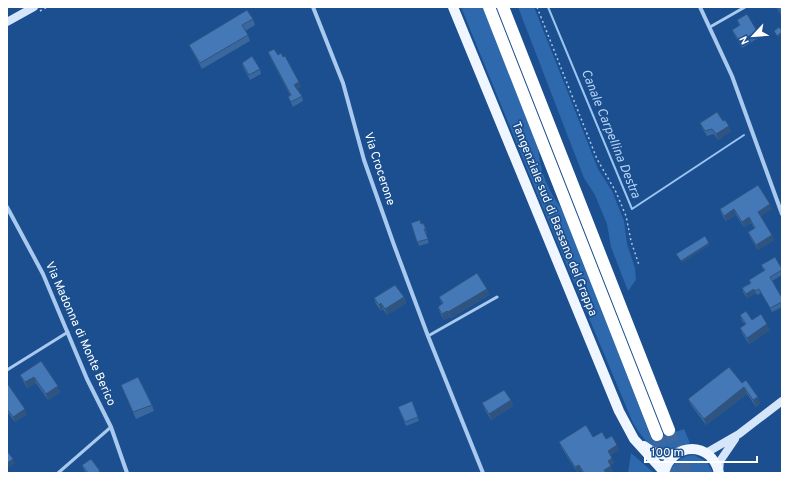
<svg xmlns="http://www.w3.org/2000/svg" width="789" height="480" font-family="Overpass,sans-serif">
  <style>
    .green { fill: #2e69ad }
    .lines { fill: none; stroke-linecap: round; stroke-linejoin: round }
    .stream { stroke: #9cc4f0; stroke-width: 2 }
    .highway-tunnel { stroke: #3d69a0; stroke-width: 12; stroke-dasharray: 12 6; stroke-linecap: butt }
    .path { stroke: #a9c9ee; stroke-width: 1.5; stroke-dasharray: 2 3; stroke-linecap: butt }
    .lane { stroke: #a9c9ee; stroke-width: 3 }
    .street { stroke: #a9c9ee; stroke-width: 4 }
    .secondary { stroke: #d6e6fa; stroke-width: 8 }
    .primary { stroke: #f0f6ff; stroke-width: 10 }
    .highway { stroke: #fff; stroke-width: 12 }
    .wall { fill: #3a679d }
    .shaded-wall { fill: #305480 }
    .building { fill: #4478b7; stroke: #305480 }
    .labels { text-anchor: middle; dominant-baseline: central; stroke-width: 3.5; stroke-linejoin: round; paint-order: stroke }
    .street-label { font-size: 12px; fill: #fff; stroke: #1b4f8f }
    .water-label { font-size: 13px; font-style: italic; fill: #b5d3f5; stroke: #1b4f8f }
  </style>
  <rect width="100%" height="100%" fill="#1b4f8f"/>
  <path class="green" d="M461 7H483L538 146C540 173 548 191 564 212L652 440 684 429 690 443C658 452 652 453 633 423L550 225Z
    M518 7H534L598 169 612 191 624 221 627 244 635 268 636 280 628 291 611 247 607 224 595 195 584 178Z
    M631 453 654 473H628Z
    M694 455 707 462 713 473H670C673 461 682 456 694 455Z"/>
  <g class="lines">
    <path class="stream" d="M548 7 632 209 744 135"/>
    <path class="highway-tunnel" d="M669 430 687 473
      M657 435 672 473"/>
    <path class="path" d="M537 7 597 159 616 192 626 216 631 241 639 265
      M40 11 47 7"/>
    <path class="lane" d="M710 27 745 7
      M428 336 497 297
      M7 370 68 332
      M58 473 111 427"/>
    <path class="street" d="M313 7 343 83 364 160 394 245 428 336 483 473
      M700 7 732 76 782 214
      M7 207 43 274 87 379 111 427 127 473"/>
    <path class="secondary" d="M7 22 34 7
      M706 453 739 434 782 401
      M719 472 720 461 735 439"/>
    <path class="primary" d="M453 7 619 411 634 439 664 472
      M644 446C655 454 662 456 676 454
      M664 473C672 441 712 441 719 473"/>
    <path class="highway" d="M489 7 657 435
      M503 7 669 430"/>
  </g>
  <path class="wall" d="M776 7H782V16Z
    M253 19 255 25 245 31 248 35 250 41 202 69 192 51 189 45Z
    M737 20 757 31 760 37 742 48 735 36 732 30 739 26Z
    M268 52 278 55 299 82 301 87 297 89 302 96 303 101 293 107 288 97 290 95 270 57Z
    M242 63 260 69 261 74 250 80 243 67Z
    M723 121 731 131 718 140 714 134 707 136 702 128 700 123Z
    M770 204 772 209 761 216 774 240 758 250 750 237 748 232 754 228 751 223 744 227 736 215 726 221 722 215 720 209Z
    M411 223 421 224 423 223 427 233 426 234 429 243 419 246Z
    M761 265 782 269V275L772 281 782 298V307L772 312 761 293 757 295 756 293 747 298 743 292 742 288 750 283 749 280 764 271Z
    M487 289 489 295 451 318 450 317 444 320 440 313 438 307 442 304 439 297Z
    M404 297 406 303 387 315 383 309 381 311 376 304 374 298Z
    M740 315 752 320 770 330 749 344 742 333 740 328 745 324 742 321Z
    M41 361 60 392 48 400 36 383 27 388 23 381 20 375Z
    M7 383 27 414 15 422 7 412Z
    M742 383 760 403 756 407 747 394 706 425 691 405 688 399Z
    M121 385 152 405 154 411 136 419Z
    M511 400 513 406 491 420 485 410 482 403Z
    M412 401 419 421 406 426 400 412Z
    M593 437 606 439 619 450 610 455 614 463 610 465 613 471 609 473H582L581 470 577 472 561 447 559 442Z
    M82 465 100 471 101 473H86L84 470Z"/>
  <path class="shaded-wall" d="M782 32V35L778 38 777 36Z
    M299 82 301 87 296 90 294 85Z
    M729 126 731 131 718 140 716 134Z
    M770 204 772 209 760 217 758 212Z
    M734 209 736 215 726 221 724 216Z
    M749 217 751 223 744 227 742 222Z
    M772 235 774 240 758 250 756 245Z
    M709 243 710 245 682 263 681 261Z
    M487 289 489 295 451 318 448 312Z
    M754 289 756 293 747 298 746 294Z
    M404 297 406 303 387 315 385 309Z
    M381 303 383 309 381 311 379 305Z
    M447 311 450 317 444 320 442 314Z
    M767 324 770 330 749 344 747 338Z
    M34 377 36 383 27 388 25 382Z
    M58 386 60 392 48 400 46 394Z
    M744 387 747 394 706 425 704 419Z
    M758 397 760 403 756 407 753 400Z
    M511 400 513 406 491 420 489 414Z
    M25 409 27 414 15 422 13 417Z
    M617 445 619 450 609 456 608 451Z
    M612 458 614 463 610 466 608 461Z
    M13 459 15 463 7 469V463Z
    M579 465 581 470 577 472 575 467Z
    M611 466 613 471 609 473H605L604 470Z"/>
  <path class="building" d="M778 7H782V13Z
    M247 10 253 19 242 25 248 35 200 63 189 45Z
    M747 14 757 31 740 42 732 30 740 25 737 20Z
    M779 27 782 31V32L777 36 774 31Z
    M274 49 278 55 281 53 283 57 285 56 299 82 294 85 302 96 291 102 288 97 291 95 268 52Z
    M252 56 260 69 249 75 242 63Z
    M717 112 723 121 725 120 729 126 716 134 712 129 705 131 700 123Z
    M758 185 770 204 758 212 772 235 756 245 748 232 755 228 749 217 742 222 734 209 724 216 720 209Z
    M420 220 421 224 423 223 426 229H424L428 239 417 242 411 223Z
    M705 236 709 243 681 261 676 254Z
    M775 257 782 269V270L770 277 782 298V302L770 308 759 289 755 291 754 289 746 294 742 288 751 283 749 280 765 270 761 265Z
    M477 273 487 289 448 312 447 311 442 314 438 307 443 303 439 297Z
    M395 285 404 297 385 309 381 303 379 305 374 298Z
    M746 311 752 320 761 314 767 324 747 338 740 328 746 324 740 315Z
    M41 361 58 386 46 394 34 377 25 382 20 375Z
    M729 367 742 383 746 380 758 397 753 400 744 387 704 419 688 399Z
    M138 377 152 405 133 412 121 385Z
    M7 383 25 409 13 417 7 409Z
    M504 390 511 400 489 414 482 403Z
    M412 401 418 417 405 422 398 407Z
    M586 425 593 437 602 432 606 439 612 436 617 445 608 451 612 458 608 461 611 466 604 470 606 473H584L579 465 575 467 559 442Z
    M7 452H8L13 459 7 463Z
    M91 459 100 471 97 473H88L82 465Z"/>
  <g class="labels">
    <g class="street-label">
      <text transform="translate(379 169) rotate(72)">Via Crocerone</text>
      <text transform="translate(554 219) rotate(68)">Tangenziale sud di Bassano del Grappa</text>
      <text transform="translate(80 334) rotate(66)">Via Madonna di Monte Berico</text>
    </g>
    <g class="water-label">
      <text transform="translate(610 134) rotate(68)">Canale Carpellina Destra</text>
    </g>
  </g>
  <rect width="789" height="480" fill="none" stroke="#ffffff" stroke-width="16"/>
  <g transform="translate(753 36) rotate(244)" stroke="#1b4f8f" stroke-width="3" paint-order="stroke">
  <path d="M0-3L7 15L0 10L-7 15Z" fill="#ffffff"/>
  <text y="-6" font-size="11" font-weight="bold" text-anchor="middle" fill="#ffffff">N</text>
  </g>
  <path d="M645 456v6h112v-6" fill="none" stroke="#ffffff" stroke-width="2"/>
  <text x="651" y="456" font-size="12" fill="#ffffff" stroke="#1b4f8f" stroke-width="3" paint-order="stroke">100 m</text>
</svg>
